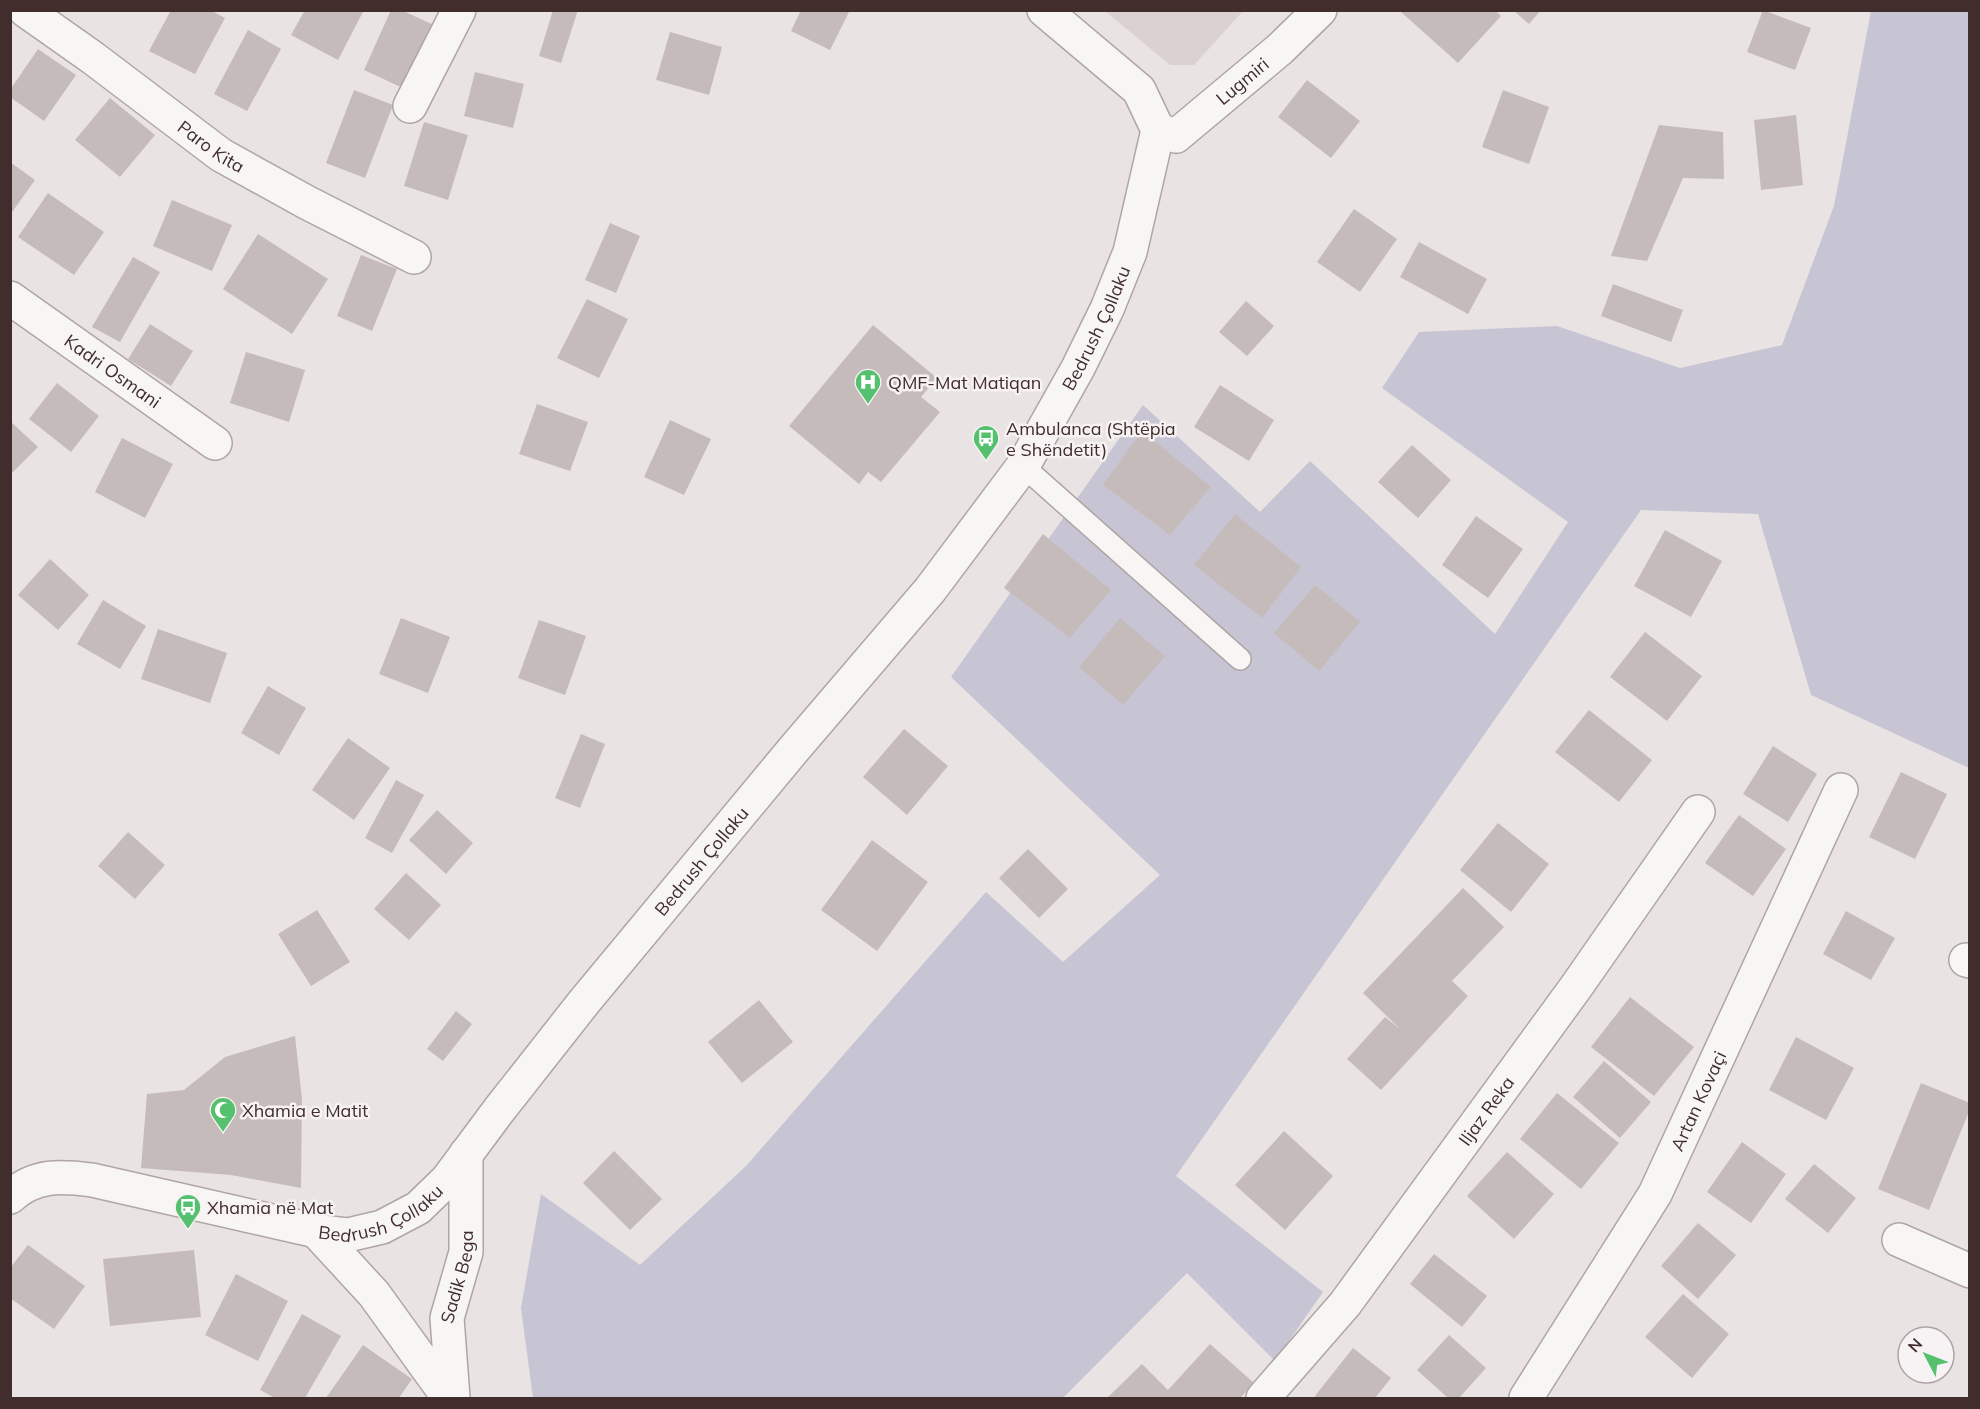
<svg xmlns="http://www.w3.org/2000/svg" width="1980" height="1409" font-family="Mulish,sans-serif">
  <style>
    .built { fill: #dbd1d1 }
    .green { fill: #c7c5d3 }
    .building { fill: #c6bbbb }
    .lines { fill: none; stroke-linecap: round; stroke-linejoin: round }
    .service-casing { stroke: #b0a5a5; stroke-width: 24 }
    .minor-casing { stroke: #b0a5a5; stroke-width: 36 }
    .tertiary-casing { stroke: #b0a5a5; stroke-width: 36 }
    .service { stroke: #f8f5f5; stroke-width: 21 }
    .minor { stroke: #f8f5f5; stroke-width: 33 }
    .tertiary { stroke: #f8f5f5; stroke-width: 33 }
    .labels { text-anchor: middle; dominant-baseline: central; stroke-width: 5; stroke-linejoin: round; paint-order: stroke }
    .street-label { font-size: 18px; fill: #402d2c; stroke: #f7f2f3 }
    .poi-label { font-size: 18px; fill: #402d2c; stroke: #f7f2f3; text-anchor: start }
  </style>
  <rect width="100%" height="100%" fill="#eae3e3"/>
  <path class="built" d="M1105 11H1243L1194 65H1170Z"/>
  <path class="green" d="M1871 11H1969V768L1811 695 1758 514 1641 510 1176 1176 1323 1292 1275 1361 1187 1273 1063 1398H533L521 1308 541 1194 640 1265 746 1166 986 892 1063 962 1160 875 951 677 1143 405 1260 512 1310 461 1495 634 1568 522 1382 388 1419 332 1557 326 1680 368 1782 345 1834 206Z"/>
  <path class="building" d="M171 10H210L225 18 195 74 149 51Z
    M305 10H364L338 60 291 35Z
    M391 10H401L434 25 405 89 364 70Z
    M553 10H578L561 63 539 56Z
    M801 10H850L830 50 791 31Z
    M1403 10H1495L1501 16 1458 63 1401 12Z
    M1513 10H1541L1529 24Z
    M1763 10 1811 28 1795 70 1747 52Z
    M248 30 281 49 247 111 214 94Z
    M670 32 722 47 709 95 656 80Z
    M38 49 76 75 44 121 10 97V90Z
    M475 72 524 84 513 128 464 116Z
    M1307 80 1360 121 1331 158 1278 117Z
    M354 90 393 105 365 178 326 163Z
    M1503 90 1549 107 1529 164 1482 147Z
    M110 98 155 135 120 177 75 140Z
    M1796 115 1803 185 1761 190 1754 120Z
    M424 122 468 135 448 200 404 186Z
    M1659 125 1723 132 1724 179 1683 178 1647 261 1611 256Z
    M10 162 35 180 10 215Z
    M48 193 104 232 74 275 18 237Z
    M172 200 232 225 212 271 153 246Z
    M1354 209 1397 239 1360 292 1317 262Z
    M610 223 640 236 616 293 585 280Z
    M258 234 328 279 292 334 223 289Z
    M1419 242 1487 279 1468 314 1400 277Z
    M361 255 397 269 372 331 337 316Z
    M133 257 160 272 120 342 92 327Z
    M1613 284 1683 310 1671 342 1601 316Z
    M587 299 628 319 599 378 557 358Z
    M1246 301 1274 326 1247 356 1219 332Z
    M150 324 193 351 171 386 128 359Z
    M873 325 937 378 921 397 940 412 881 482 868 472 859 484 789 426Z
    M246 352 305 370 289 422 230 403Z
    M57 383 99 416 71 452 29 419Z
    M1220 385 1274 420 1249 461 1194 427Z
    M537 404 588 422 570 471 519 454Z
    M670 420 711 439 684 495 644 477Z
    M10 421 38 447 10 475Z
    M1142 431 1211 487 1170 535 1103 485Z
    M122 438 173 464 145 518 95 492Z
    M1412 445 1451 480 1418 518 1378 482Z
    M1235 514 1301 567 1262 618 1194 565Z
    M1476 516 1523 549 1488 598 1442 565Z
    M1665 530 1722 561 1691 617 1634 586Z
    M1043 534 1111 590 1070 638 1004 588Z
    M50 559 89 595 58 630 18 595Z
    M1315 585 1360 622 1319 671 1274 633Z
    M103 600 146 626 120 669 77 644Z
    M401 618 450 637 428 693 379 674Z
    M1120 618 1165 656 1123 705 1079 667Z
    M539 620 586 636 565 695 518 678Z
    M158 629 227 653 210 703 141 679Z
    M1645 632 1702 676 1667 721 1610 677Z
    M268 686 306 708 279 755 241 733Z
    M1589 710 1652 760 1619 802 1555 752Z
    M904 729 948 766 907 815 863 777Z
    M581 734 605 744 580 808 555 798Z
    M348 738 390 768 354 820 312 790Z
    M1773 746 1817 774 1788 822 1743 794Z
    M1901 772 1947 794 1915 859 1869 837Z
    M396 780 424 795 392 853 365 838Z
    M437 810 473 843 446 874 409 840Z
    M1739 815 1786 849 1753 896 1705 863Z
    M1498 823 1549 864 1511 912 1460 870Z
    M128 832 165 865 135 899 98 866Z
    M872 840 928 882 877 951 821 910Z
    M1028 849 1068 889 1039 918 999 878Z
    M406 873 441 905 409 940 374 909Z
    M1463 888 1504 927 1452 981 1468 996 1381 1090 1347 1059 1385 1017 1400 1029 1363 993Z
    M317 910 350 962 311 986 278 934Z
    M1846 911 1895 938 1871 980 1823 954Z
    M1630 997 1694 1047 1654 1096 1591 1047Z
    M759 1000 793 1042 742 1083 708 1042Z
    M456 1011 472 1024 443 1061 427 1049Z
    M295 1036 302 1099 301 1188 231 1175 141 1168 147 1094 184 1090 225 1057Z
    M1796 1037 1854 1068 1826 1120 1769 1090Z
    M1604 1061 1651 1102 1620 1138 1573 1097Z
    M1921 1083 1970 1103V1109L1929 1210 1878 1189Z
    M1557 1093 1619 1143 1581 1189 1520 1139Z
    M1284 1131 1333 1176 1285 1230 1235 1185Z
    M1742 1142 1786 1174 1751 1223 1707 1192Z
    M614 1151 662 1199 630 1230 583 1183Z
    M1507 1152 1554 1194 1514 1239 1467 1196Z
    M1814 1164 1856 1198 1828 1233 1785 1199Z
    M1698 1223 1736 1255 1698 1299 1661 1266Z
    M28 1245 85 1286 54 1329 10 1298V1268Z
    M194 1250 201 1317 110 1326 103 1259Z
    M1434 1254 1487 1296 1462 1327 1410 1284Z
    M236 1274 288 1301 258 1361 205 1335Z
    M1683 1294 1729 1334 1692 1378 1645 1337Z
    M302 1314 341 1336 305 1398H275L260 1390Z
    M1449 1335 1486 1368 1459 1398H1448L1417 1370Z
    M1210 1344 1254 1383 1240 1398H1107L1142 1364 1168 1390Z
    M363 1345 412 1379 399 1398H326Z
    M1353 1348 1391 1378 1375 1398H1317L1315 1396Z"/>
  <g class="lines">
    <g class="service-casing">
      <path id="service" d="M1023 466 1240 659"/>
    </g>
    <g class="minor-casing">
      <g id="minor">
        <path id="s1" d="M25 10 93 58 221 155 306 202 414 257"/>
        <path d="M410 106 459 10"/>
        <path id="s2" d="M1158 130 1176 136 1280 49 1320 10"/>
        <path id="s3" d="M10 298 215 443"/>
        <path d="M1966 960 1970 961"/>
        <path d="M316 1231 374 1294 449 1398"/>
        <path d="M1899 1240 1970 1271"/>
        <path id="s4" d="M453 1398 447 1318 466 1252V1154"/>
        <path id="s5" d="M1263 1398 1345 1304 1576 987 1698 812"/>
        <path id="s6" d="M1526 1398 1655 1194 1841 790"/>
      </g>
    </g>
    <g class="tertiary-casing">
      <g id="tertiary">
        <path id="s7" d="M10 1197C35 1174 61 1176 92 1180L316 1231 348 1235 382 1227 418 1208 447 1180 499 1110 584 1002 794 749 930 590 1023 466 1078 368 1107 309 1130 252 1158 130 1139 90 1044 10"/>
      </g>
    </g>
    <use href="#service" class="service"/>
    <use href="#minor" class="minor"/>
    <use href="#tertiary" class="tertiary"/>
  </g>
  <defs>
    <g id="hospital-pin" transform="scale(1.35)"><path d="M0 17L-7.5 6A9.5 9.5 0 1 1 7.5 6Z" fill="#55c16e" stroke="#f7f2f3"/><path d="M-5-5h3v3.5h4V-5h3V5h-3V1.5h-4V5h-3Z" fill="#fff"/></g>
    <g id="bus-pin" transform="scale(1.35)"><path d="M0 17L-7.5 6A9.5 9.5 0 1 1 7.5 6Z" fill="#55c16e" stroke="#f7f2f3"/><path d="M-5-6H5V4H4V6H2V4H-2V6H-4V4H-5ZM-3.5-4V0h7V-4ZM-3.5 1.2v1.5H-2V1.2ZM2 1.2v1.5H3.5V1.2Z" fill="#fff"/></g>
    <g id="mosque-pin" transform="scale(1.35)"><path d="M0 17L-7.5 6A9.5 9.5 0 1 1 7.5 6Z" fill="#55c16e" stroke="#f7f2f3"/><path d="M3.5-4.9A6 6 0 1 0 3.5 4.9A5 5 0 1 1 3.5-4.9Z" fill="#fff"/></g>
  </defs>
  <g fill-rule="evenodd">
    <use href="#hospital-pin" x="868" y="382"/>
    <use href="#bus-pin" x="986" y="438"/>
    <use href="#mosque-pin" x="223" y="1110"/>
    <use href="#bus-pin" x="188" y="1207"/>
  </g>
  <g class="labels">
    <g class="street-label">
      <text stroke="none"><textPath href="#s2" startOffset="105">Lugmiri</textPath></text>
      <text stroke="none"><textPath href="#s1" startOffset="231">Paro Kita</textPath></text>
      <text stroke="none"><textPath href="#s7" startOffset="1539">Bedrush Çollaku</textPath></text>
      <text stroke="none"><textPath href="#s3" startOffset="126">Kadri Osmani</textPath></text>
      <text stroke="none"><textPath href="#s7" startOffset="873">Bedrush Çollaku</textPath></text>
      <text stroke="none"><textPath href="#s6" startOffset="344">Artan Kovaçi</textPath></text>
      <text stroke="none"><textPath href="#s5" startOffset="364">Iljaz Reka</textPath></text>
      <text stroke="none"><textPath href="#s7" startOffset="387">Bedrush Çollaku</textPath></text>
      <text stroke="none"><textPath href="#s4" startOffset="123">Sadik Bega</textPath></text>
    </g>
    <g class="poi-label">
      <text x="888" y="382">QMF-Mat Matiqan</text>
      <text x="1006" y="428">Ambulanca (Shtëpia<tspan x="1006" dy="21">e Shëndetit)</tspan></text>
      <text x="242" y="1110">Xhamia e Matit</text>
      <text x="207" y="1207">Xhamia në Mat</text>
    </g>
  </g>
  <rect width="1980" height="1409" fill="none" stroke="#402d2c" stroke-width="24"/>
  <g transform="translate(1926 1355) rotate(312)"><circle r="28" fill="#f7f2f3" stroke="#aea3a3" stroke-width="1.5"/>
  <path d="M0-4.5L10 22L0 15L-10 22Z" fill="#55c16e"/>
  <text y="-9" font-size="16" font-weight="bold" text-anchor="middle" fill="#402d2c">N</text>
  </g>
</svg>
